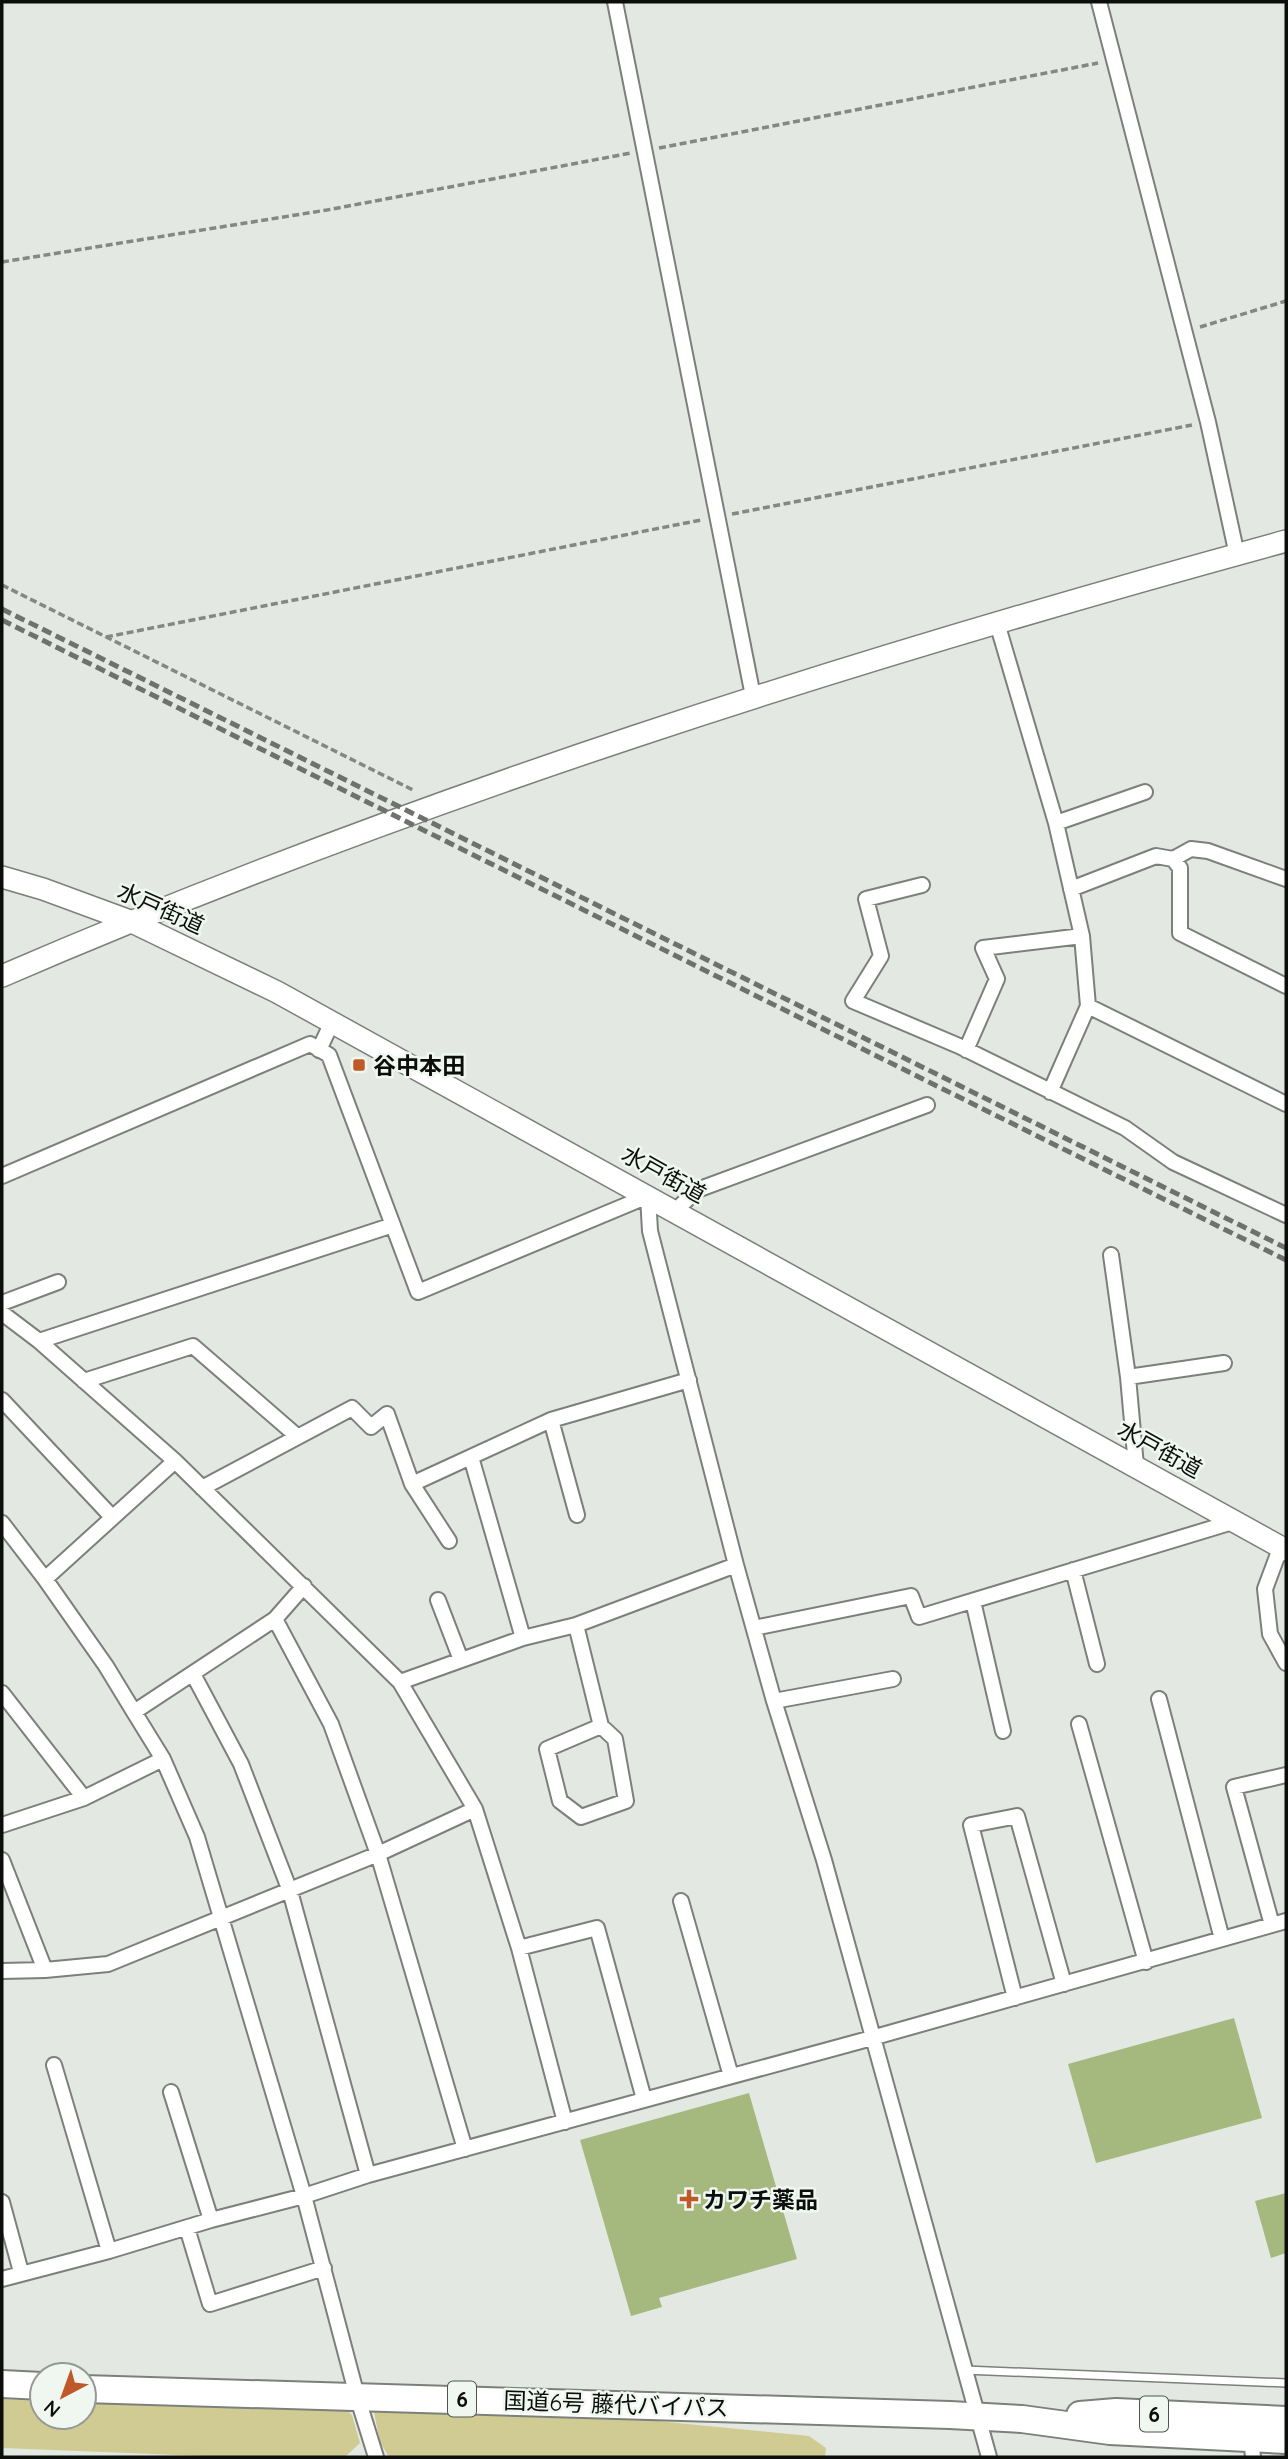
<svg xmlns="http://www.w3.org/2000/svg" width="1288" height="2459" font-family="Quicksand,'Noto Sans JP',sans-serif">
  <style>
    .green { fill: #d0cb93 }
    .building { fill: #a5b97f }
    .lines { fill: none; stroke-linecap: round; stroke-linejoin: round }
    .lane-casing { stroke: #7b807b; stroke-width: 10 }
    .street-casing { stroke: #7b807b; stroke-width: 18 }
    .secondary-casing { stroke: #7b807b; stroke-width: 24 }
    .highway-casing { stroke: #7b807b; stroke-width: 30 }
    .path { stroke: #838883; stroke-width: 3.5; stroke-dasharray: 7 3.5; stroke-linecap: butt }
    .lane { stroke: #fff; stroke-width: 7 }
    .street { stroke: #fff; stroke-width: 14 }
    .secondary { stroke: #fff; stroke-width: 21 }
    .highway { stroke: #fff; stroke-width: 26 }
    .rail { stroke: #6e716d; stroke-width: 5; stroke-dasharray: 10 5; stroke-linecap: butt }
    .poi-dot { fill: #bf592a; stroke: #f0f6f0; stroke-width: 2.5 }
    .labels { text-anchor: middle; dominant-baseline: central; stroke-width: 5; stroke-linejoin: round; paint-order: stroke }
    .shield { fill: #f0f6f0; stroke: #505450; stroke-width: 2 }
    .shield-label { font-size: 21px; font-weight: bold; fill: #0c0e0c }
    .street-label { font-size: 23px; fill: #0c0e0c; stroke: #f0f6f0 }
    .poi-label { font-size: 23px; font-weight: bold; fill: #0c0e0c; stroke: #f0f6f0; text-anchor: start }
  </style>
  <rect width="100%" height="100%" fill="#e3e9e2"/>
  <path class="green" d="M2 2399 42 2401V2417H84V2403L346 2409 352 2415 360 2443 345 2457H228L2 2448Z
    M374 2412 657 2421 809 2436 826 2448 825 2457H389L380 2442Z"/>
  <path class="building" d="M1234 2018 1262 2118 1096 2163 1068 2064Z
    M749 2093 797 2259 659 2298 662 2307 631 2316 580 2140Z
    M1286 2193V2253L1271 2258 1255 2201Z"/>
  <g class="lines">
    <g class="lane-casing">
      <path id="lane" d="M965 2370 1286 2383"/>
    </g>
    <g class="street-casing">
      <path id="street" d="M615 2 753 696
        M1099 2 1208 422 1237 555
        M997 623 1056 823 1082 936 1088 1006 1286 1104
        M1056 823 1145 792
        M1173 859 1191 849 1208 851 1286 879
        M922 885 866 899 881 956 853 1001 959 1046 1125 1128 1173 1162 1286 1215
        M1071 889 1156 856 1173 859 1180 868V933L1286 986
        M319 1050 332 1022
        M966 1050 997 979 983 948 1082 936
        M1050 1092 1088 1006
        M2 1176 310 1044 329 1055 418 1292 648 1196 650 1231 736 1565 774 1701 824 1860 989 2457
        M675 1211 697 1190 927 1105
        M1111 1255 1128 1377 1136 1466
        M2 1303 58 1282
        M2 1313 39 1341 175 1461 400 1682 475 1809 519 1948 565 2122
        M39 1341 393 1225
        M1128 1377 1224 1363
        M84 1381 193 1346 298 1437
        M2 1400 112 1517
        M551 1420 577 1515
        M471 1457 523 1638
        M412 1484 551 1420 689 1380
        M202 1488 352 1408 371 1427 387 1414 412 1484 449 1541
        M2 1523 45 1579 106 1666 134 1712 163 1759 197 1837 304 2196 357 2396 376 2457
        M1281 1546 1265 1589 1270 1634 1286 1663
        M1073 1570 1097 1664
        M45 1579 175 1461
        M438 1600 461 1660
        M973 1601 1003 1731
        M275 1619 331 1724 378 1854 465 2149
        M576 1625 601 1726 547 1749 560 1801 581 1817 626 1801 615 1739 601 1726
        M754 1628 911 1596 919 1617 1236 1521
        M193 1674 241 1764 290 1891 368 2175
        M400 1682 523 1638 576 1625 736 1565
        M2 1693 84 1798 163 1759
        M1159 1699 1222 1939
        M774 1701 893 1679
        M134 1712 275 1619 304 1586
        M1079 1724 1146 1962
        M2 1825 84 1798
        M2 1860 45 1970
        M681 1901 731 2076
        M1272 1925 1234 1787 1286 1775
        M519 1948 597 1928 644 2099
        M2 1971 45 1970 108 1964 378 1854 475 1809
        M1015 1998 971 1825 1017 1816 1064 1984
        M54 2065 109 2251
        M171 2092 211 2220
        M2 2202 21 2272
        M187 2228 210 2304 324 2268
        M2 2279 109 2251 211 2220 304 2196 368 2175 861 2041 1286 1921
        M1251 2438 1253 2457"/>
    </g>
    <g class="secondary-casing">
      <path id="secondary" d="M2 877 43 889 130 921 277 992 1286 1550
        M2 976C417 797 850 660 1286 541"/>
    </g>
    <g class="highway-casing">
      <path id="highway" d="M2 2384 42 2386
        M84 2389 950 2415 1022 2419 1110 2431 1286 2440
        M1080 2415 1116 2412 1286 2420"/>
    </g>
    <path class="path" d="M659 148 1098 63
      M2 262 327 210 631 153
      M1200 327 1286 301
      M732 514 1192 425
      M2 585 415 791
      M106 637 701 520"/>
    <use href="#lane" class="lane"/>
    <use href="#street" class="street"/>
    <use href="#secondary" class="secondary"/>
    <use href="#highway" class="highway"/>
    <path class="rail" d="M2 609 1286 1248
      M2 620 1286 1260"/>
  </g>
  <g class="poi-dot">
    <rect x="352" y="1058" width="14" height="14" rx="3.5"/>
    <path d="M685.5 2188.5h7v7h7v7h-7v7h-7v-7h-7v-7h7z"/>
  </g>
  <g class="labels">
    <g class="shield">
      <rect x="448" y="2381.5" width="28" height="35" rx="5"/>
      <rect x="1140" y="2396.5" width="28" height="35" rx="5"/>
    </g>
    <g class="shield-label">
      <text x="462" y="2399">6</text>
      <text x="1154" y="2414">6</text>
    </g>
    <g class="street-label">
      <text transform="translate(161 908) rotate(24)">水戸街道</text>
      <text transform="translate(664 1174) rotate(29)">水戸街道</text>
      <text transform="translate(1160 1449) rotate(29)">水戸街道</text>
      <text transform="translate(616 2404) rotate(2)">国道6号 藤代バイパス</text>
    </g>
    <g class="poi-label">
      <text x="373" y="1065">谷中本田</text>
      <text x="703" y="2199">カワチ薬品</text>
    </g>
  </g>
  <rect width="1288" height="2459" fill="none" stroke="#0c0e0c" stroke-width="7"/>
  <g transform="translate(63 2396) rotate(221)"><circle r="33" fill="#f0f6f0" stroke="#959995" stroke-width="2"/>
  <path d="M0-5L12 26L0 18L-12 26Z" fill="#bf592a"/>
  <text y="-10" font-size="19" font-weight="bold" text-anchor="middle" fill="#0c0e0c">N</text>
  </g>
</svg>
